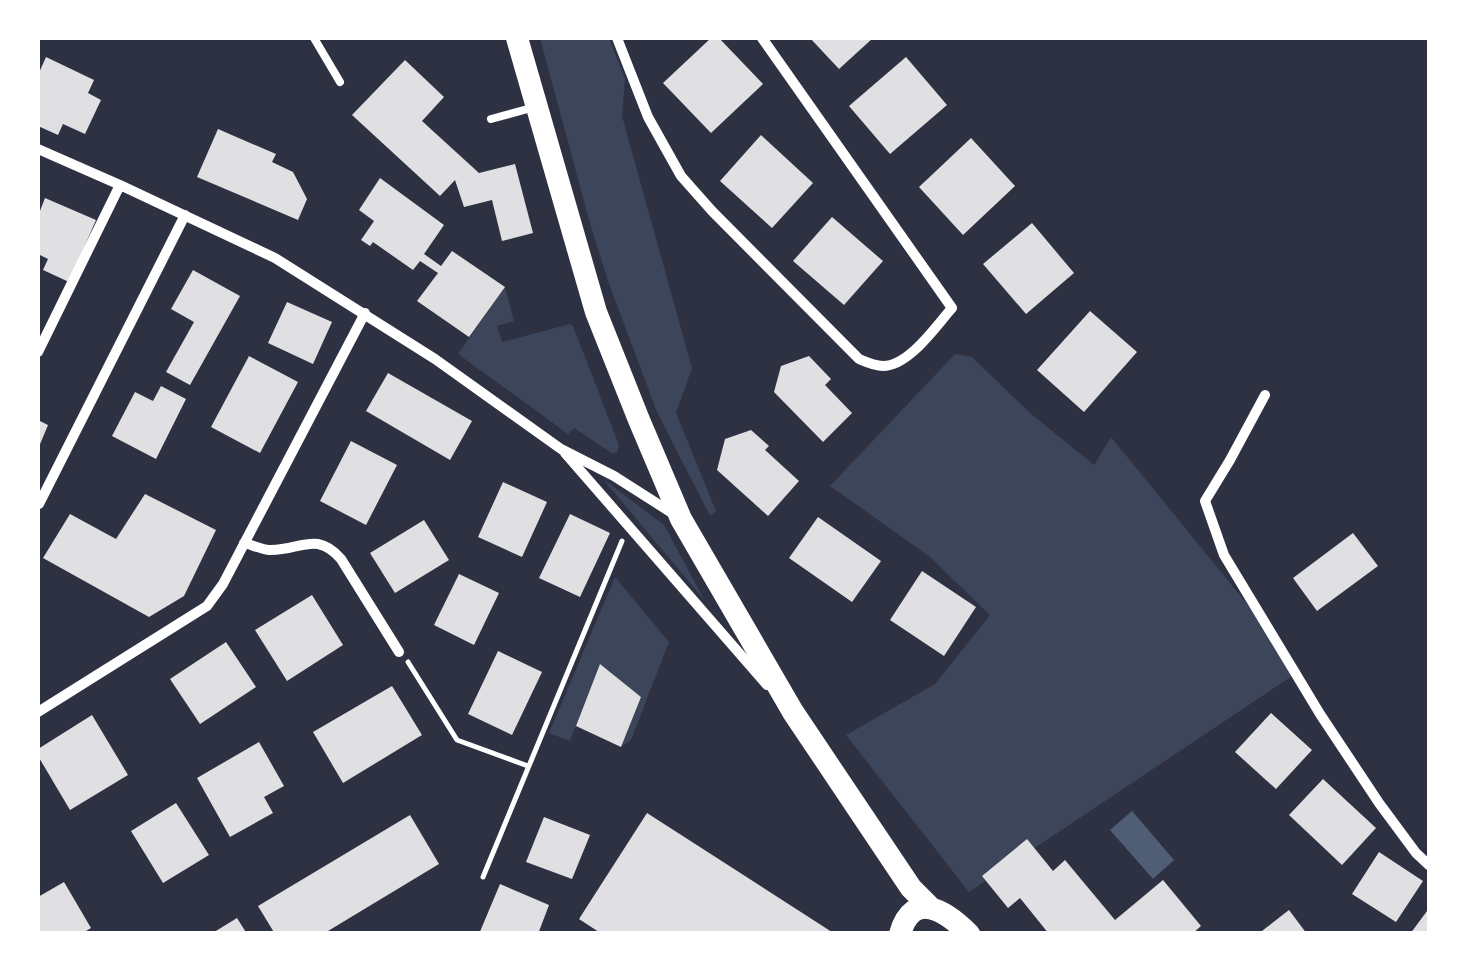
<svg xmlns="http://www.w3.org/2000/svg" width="1467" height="971" font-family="Lato,sans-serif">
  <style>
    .green { fill: #3c4559 }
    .water { fill: #4f5d75 }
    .building { fill: #e0e0e3 }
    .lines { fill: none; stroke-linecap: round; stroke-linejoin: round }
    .path { stroke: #fff; stroke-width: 5 }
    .service { stroke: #fff; stroke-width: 8 }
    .minor { stroke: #fff; stroke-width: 10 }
    .primary { stroke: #fff; stroke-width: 22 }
  </style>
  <rect width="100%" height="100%" fill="#2d3142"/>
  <path class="green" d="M540 38H609L625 79 622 116 692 368 676 413 716 511 710 516 657 412 608 281 589 220Z
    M505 287 514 321 497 326 502 342 570 324 573 326 619 445 617 452 613 454 574 428 568 434 458 354Z
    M955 354 972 357 1029 412 1094 465 1111 437 1301 670 969 892 846 735 935 684 990 615 930 557 830 486Z
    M603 479 664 525 705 601Z
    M615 577 669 642 631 740 621 747 641 697 600 664 570 741 549 733Z"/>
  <path class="water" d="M1132 811 1174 860 1153 879 1110 830Z"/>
  <path class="building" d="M711 38H719L763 84 711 133 663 83Z
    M810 38H873L839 69Z
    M46 57 94 80 88 93 101 100 85 134 63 124 58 135 38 126V75Z
    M906 57 947 105 890 154 849 106Z
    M405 60 444 97 422 121 479 173 515 164 533 233 502 241 492 200 464 207 455 180 440 196 352 115Z
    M218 129 276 154 272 162 293 172 307 199 298 220 197 177Z
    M761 135 813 183 772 228 720 181Z
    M971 138 1015 186 963 235 919 187Z
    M380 178 444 225 424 254 441 266 452 251 505 287 469 337 417 301 438 273 420 261 413 270 373 242 370 246 361 240 374 221 359 210Z
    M45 198 96 220 69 282 43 270 48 259 38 254V216Z
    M832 217 883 261 844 305 793 261Z
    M1032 223 1074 273 1026 314 983 264Z
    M193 270 240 296 190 385 166 372 194 322 171 309Z
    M287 302 332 322 313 364 268 343Z
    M1090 311 1137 352 1084 412 1037 370Z
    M249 356 298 382 260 453 211 427Z
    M809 356 831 379 825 385 852 413 823 442 774 392 781 366Z
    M388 373 472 421 450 460 366 411Z
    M161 386 186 399 156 459 112 436 135 392 153 401Z
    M38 420 48 425 38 449Z
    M751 430 769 446 765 450 799 481 768 516 717 470 725 439Z
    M351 441 397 465 366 525 320 501Z
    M503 482 547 502 522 557 478 537Z
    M145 494 216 530 184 596 149 617 43 558 70 514 116 539Z
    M570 514 610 533 580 597 539 578Z
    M818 517 881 561 852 602 789 558Z
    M424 520 449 560 395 593 370 553Z
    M1353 533 1378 566 1317 611 1293 578Z
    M922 571 976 607 944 656 890 620Z
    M459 574 499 593 474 645 434 625Z
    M312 595 343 645 287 681 255 630Z
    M226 642 256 687 200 724 170 679Z
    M498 651 542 672 512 735 468 714Z
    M600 664 641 697 621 747 576 726Z
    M392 686 422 735 343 783 313 732Z
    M1271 713 1312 750 1276 789 1235 752Z
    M92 715 128 775 70 810 38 756V749Z
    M259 742 284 786 264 797 273 813 230 837 197 778Z
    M1323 779 1376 828 1342 865 1289 815Z
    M176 803 209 855 163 883 131 831Z
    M647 813 759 885 835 934H602L579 919Z
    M410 815 439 864 323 934H275L258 906Z
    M544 817 590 835 572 879 526 862Z
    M1027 839 1053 871 1065 860 1115 920 1163 880 1201 926 1192 934H1049L1020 898 1008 908 982 876Z
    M1379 852 1423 881 1396 922 1352 894Z
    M64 882 91 928 81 934H38V897Z
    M500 884 549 905 538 934H479Z
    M1430 907V934H1410Z
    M1289 910 1307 934H1258Z
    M237 918 247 934H211Z"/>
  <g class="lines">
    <path class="path" d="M408 662 457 740 528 766
      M483 877 622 541"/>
    <path class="service" d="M314 38 340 82
      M491 119 535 107"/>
    <path class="minor" d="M617 38 648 117 681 176 712 211 859 359C866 362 875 366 883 366 909 366 936 326 952 308L762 38
      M38 149 120 185 275 258 435 359 561 449 614 476 672 513
      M38 352 120 185
      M1265 395 1230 460 1205 501 1224 555 1320 714 1379 803 1416 853 1430 866
      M565 453 767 685
      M39 504 185 215
      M244 543C252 545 261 549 269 550 300 551 316 530 341 559L399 652
      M38 712 207 606 223 584 365 313"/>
    <path class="primary" d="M517 38 596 312 639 420 681 519 793 712 911 888 930 907
      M900 934C913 888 947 912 969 934"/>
  </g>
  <rect width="1467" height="971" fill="none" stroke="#ffffff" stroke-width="80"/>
</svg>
